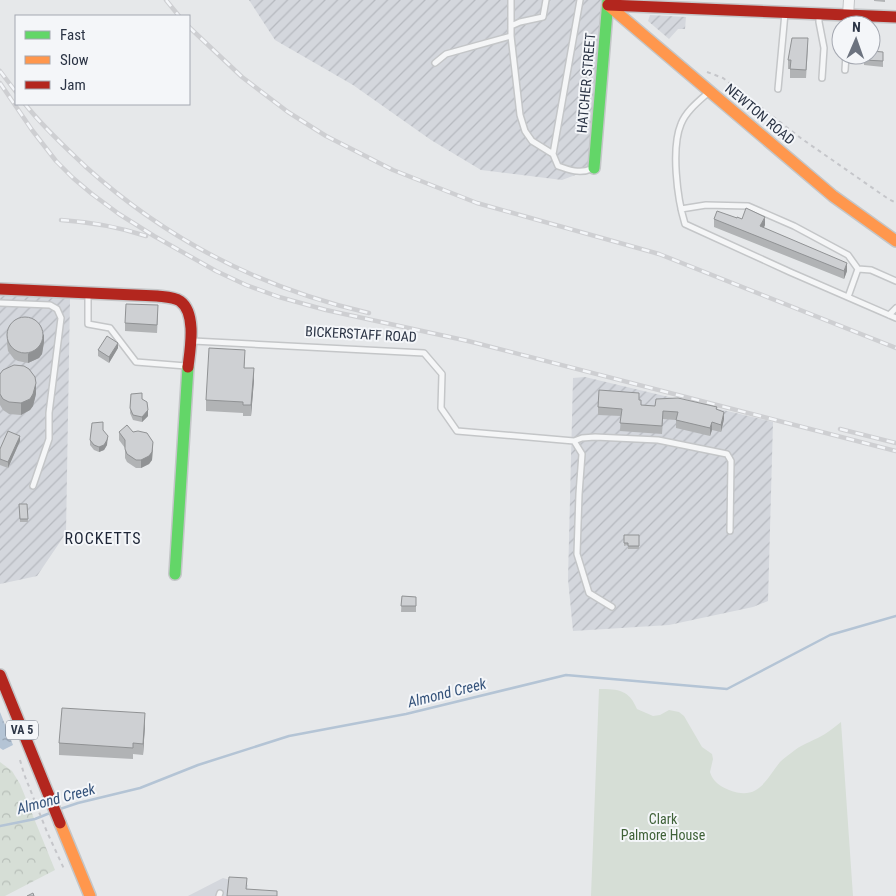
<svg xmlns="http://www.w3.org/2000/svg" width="896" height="896" font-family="'Roboto Condensed',sans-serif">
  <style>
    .built { fill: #d4d7dd }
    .industrial { fill: url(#industrial-furrows) }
    .green { fill: #d6ded6 }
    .forest { fill: url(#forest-crowns) }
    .water { fill: url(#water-ripples) }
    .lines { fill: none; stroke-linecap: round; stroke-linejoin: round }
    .stream { stroke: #b4c4d5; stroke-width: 2.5 }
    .lane-casing { stroke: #c4c6c8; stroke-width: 8 }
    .street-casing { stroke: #c4c6c8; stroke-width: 12 }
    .fast-casing { stroke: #c4c6c8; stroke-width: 14 }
    .slow-casing { stroke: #c4c6c8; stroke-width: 14 }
    .jam-casing { stroke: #c4c6c8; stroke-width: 14 }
    .path { stroke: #c5c6ca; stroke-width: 2; stroke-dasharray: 4 4; stroke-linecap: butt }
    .lane { stroke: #f5f6f7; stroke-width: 5 }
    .street { stroke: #f5f6f7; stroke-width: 10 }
    .fast { stroke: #63d668; stroke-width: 11 }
    .slow { stroke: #ff974d; stroke-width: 11 }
    .jam { stroke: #b3261e; stroke-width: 11 }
    .rail-casing { stroke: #cecfd2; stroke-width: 4.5 }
    .rail { stroke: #f4f6f9; stroke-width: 2.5; stroke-dasharray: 8; stroke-linecap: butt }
    .wall { fill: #b1b3b5 }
    .shaded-wall { fill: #909294 }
    .building { fill: #ced0d3; stroke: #909294 }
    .labels { text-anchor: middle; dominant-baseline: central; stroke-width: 4; stroke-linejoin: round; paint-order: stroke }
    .shield { fill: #f4f6f9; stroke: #676e7b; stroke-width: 1 }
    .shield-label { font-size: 12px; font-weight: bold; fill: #2b3445 }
    .street-label { font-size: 14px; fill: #2b3445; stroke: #f4f6f9 }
    .park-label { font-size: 14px; fill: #3f6138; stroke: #f4f6f9 }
    .water-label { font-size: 15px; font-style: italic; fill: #34527a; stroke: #f4f6f9 }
    .quarter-label { font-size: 16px; letter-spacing: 1px; fill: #1d2536; stroke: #f4f6f9 }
  </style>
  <defs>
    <pattern id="industrial-furrows" width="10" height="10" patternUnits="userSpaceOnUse" patternTransform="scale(1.25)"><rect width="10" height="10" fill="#d4d7dd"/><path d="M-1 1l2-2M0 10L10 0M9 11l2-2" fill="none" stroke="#b6b9bf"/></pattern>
    <pattern id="forest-crowns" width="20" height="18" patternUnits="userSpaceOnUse" patternTransform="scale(1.25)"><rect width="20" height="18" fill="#d6ded6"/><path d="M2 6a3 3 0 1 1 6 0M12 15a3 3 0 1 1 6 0" fill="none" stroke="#b8bfb9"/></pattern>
    <pattern id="water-ripples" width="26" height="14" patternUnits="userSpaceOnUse" patternTransform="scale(1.25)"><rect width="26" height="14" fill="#b4c4d5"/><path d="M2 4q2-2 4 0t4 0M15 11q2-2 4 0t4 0" fill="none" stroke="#93a0af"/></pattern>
  </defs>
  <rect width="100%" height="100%" fill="#e6e8ea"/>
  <path class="built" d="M223 878 248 885 246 896H188Z"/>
  <path class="industrial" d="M249 0H601L594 168 562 180 481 170 431 140 353 85 275 40Z
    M650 15 686 17 685 29H678L669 39 648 21Z
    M0 295 70 298 66 533 37 576 0 584Z
    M585 377 773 422 768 601 753 607 669 625 573 631 568 579 573 378Z"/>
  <path class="green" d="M599 689C619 689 629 690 637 709L653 716 660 715 669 710 679 712 684 716 702 747 712 754 713 759 710 772C713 782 720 786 729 790 758 801 765 781 780 762 784 758 790 754 795 750 804 743 816 740 825 734 831 730 836 726 841 722L853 896H591Z"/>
  <path class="forest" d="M0 762 12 771 20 784 55 870 5 896H0Z"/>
  <path class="water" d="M0 712 13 745 3 750 0 748Z"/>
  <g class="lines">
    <path class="stream" d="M60 809 78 803 140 788 198 765 289 736 406 714 566 675 727 689 830 635 896 616
      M0 826 35 819 50 813"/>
    <g class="lane-casing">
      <path id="lane" d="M511 0V36L520 115 525 131 532 141 553 154
        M580 0 553 154 558 166C569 170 580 174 591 169
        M819 15V22L824 48 822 78
        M511 26 520 22 543 17 546 0
        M435 63 446 54 511 36
        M845 70 846 55
        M778 89 785 13
        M709 92C699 101 686 111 681 124 671 148 677 198 685 224L790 272 896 318
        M681 209 706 205 748 206 794 226 848 255 858 269 848 297
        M858 269 871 270 896 281
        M88 296V324L110 328 136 362 186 366
        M0 303 50 305 57 309 61 318 49 413V439L33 486
        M889 315 896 308
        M193 341 424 353 442 374 441 408 457 431 574 441 582 454 579 494 577 554 589 593 612 607
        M574 441 582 438 595 437 658 440 727 454 731 461 730 531
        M219 896 220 893"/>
    </g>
    <g class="street-casing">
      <path id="street" d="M848 15 849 0"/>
    </g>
    <g class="fast-casing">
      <path id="fast" d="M594 168 608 0
        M175 574 188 367"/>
    </g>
    <g class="slow-casing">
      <path id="slow" d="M608 5 833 196 896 241
        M60 823 90 896"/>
    </g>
    <g class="jam-casing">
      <path id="jam" d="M608 5 896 17
        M0 289 157 296C165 297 174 297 180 301 197 313 190 350 188 367
        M0 675 60 823"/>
    </g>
    <path class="path" d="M707 72 723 78 802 139 887 198 896 203
      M20 760 24 774 47 832 65 871"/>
    <use href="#lane" class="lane"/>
    <use href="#street" class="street"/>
    <use href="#fast" class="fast"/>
    <use href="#slow" class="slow"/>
    <use href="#jam" class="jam"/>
    <g class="rail-casing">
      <path id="rail" d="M166 0 179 16
        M189 27 242 77 288 112 326 136 393 170 477 203 659 254 896 348
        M0 71 16 92
        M0 83 32 130 56 161 73 178 92 194 119 214 154 236 216 271 246 285 279 297 326 310 468 341 896 451
        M25 104C43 127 65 147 86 167 167 240 263 289 369 313
        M61 220C90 222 119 227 146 236
        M840 429 896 443"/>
    </g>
    <use href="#rail" class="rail"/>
  </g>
  <path class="wall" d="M874 0H885V2L874 1Z
    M808 47 806 78H790V69H788V60Z
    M883 52V67L864 65V55Z
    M714 219H742L765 225 764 228 847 271 844 279 714 227Z
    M158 314 157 333 125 331V323Z
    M7 335 44 342 42 354 39 358 28 363 18 361 14 359 8 351 7 344Z
    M118 348 109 363 98 356V350Z
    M245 361 244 368 254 380 251 416H243V413L206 411V400Z
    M0 374 36 394 33 406 30 410 21 415 9 414 3 410 0 405Z
    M131 394 142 399 148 416 142 422 133 420 130 413Z
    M639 400 641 406 717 410 724 419 721 432 712 430 710 436 676 428V420L663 419 662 434 620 431 621 416 598 415V407Z
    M103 430 107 445 104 450 99 452 94 450 90 445V440Z
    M119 432 153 450 152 460 149 464 141 468H136L127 462 125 458V448L119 440Z
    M20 441 8 468 0 465V449Z
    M19 504H27L28 522H20Z
    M624 535H639V549H628V545L624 546Z
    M402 596 416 597V612H401Z
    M145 725 143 755 133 754V759L59 755V743Z"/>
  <path class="shaded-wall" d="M765 217V225L760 234V226Z
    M847 263V271L844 279V271Z
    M44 334V342L42 354 39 358 28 363V354Z
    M118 343V348L109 363V357Z
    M254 368V380L251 416V405Z
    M36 383V394L33 406 30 410 21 415V403Z
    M148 410V416L142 422V417Z
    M724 412V419L721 432V425Z
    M712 422V430L710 436V428Z
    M20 436V441L8 468V462Z
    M108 436 107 445 104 450 99 452V447Z
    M153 442 152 460 149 464 141 468V460Z
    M145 713V725L143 755V744Z"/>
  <path class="building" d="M792 38H808L806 70 790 69 791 60H788Z
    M871 51 883 52V61L864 60V55H871Z
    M746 208 765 217 760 226 847 263 844 271 714 219 717 211 737 218V217L742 219Z
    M126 304 158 305 157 325 125 323Z
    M7 335a18 18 0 1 1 36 0a18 18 0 1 1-36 0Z
    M107 336 118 343 109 357 98 350Z
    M209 348 245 350 244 368H254L251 405H243V402L206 400Z
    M14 365 24 366 29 369 35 377 36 383 33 394 30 399 21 403 9 402 3 399 0 394V374L3 370Z
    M599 390 639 393V400H641V405L655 406 656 399 678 398 717 407 716 409 724 412 721 425 712 422 710 428 676 420 678 412 663 411 662 426 620 423 622 409 598 407Z
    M142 393V399L147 402 148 410 142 417 133 415 130 408 131 394Z
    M103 422V430L108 436 107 440 104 445 99 447 94 445 90 440 92 423Z
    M127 425 133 432 138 431 147 433 153 442 152 452 149 456 141 460H136L127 454 125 449V440L119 432Z
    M8 431 20 436 8 462 0 459V449Z
    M19 504H27L28 519H20Z
    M624 535H639V546H628V543H624Z
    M402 596 416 597V606H401Z
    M62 708 145 713 143 744 133 743V748L59 743Z
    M229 877 247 878 246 889 277 891V896H227Z
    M33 893 34 896H27Z"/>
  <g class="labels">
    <rect class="shield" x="6" y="720.5" width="32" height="19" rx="4"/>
    <g class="shield-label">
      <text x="22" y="730">VA 5</text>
    </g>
    <g class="street-label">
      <text transform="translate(586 83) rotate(-85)">HATCHER STREET</text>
      <text transform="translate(760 114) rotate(40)">NEWTON ROAD</text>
      <text transform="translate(361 334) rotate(3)">BICKERSTAFF ROAD</text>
    </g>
    <g class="park-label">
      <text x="663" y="819">Clark<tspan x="663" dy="16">Palmore House</tspan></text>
    </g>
    <g class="water-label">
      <text transform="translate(447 693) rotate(-14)">Almond Creek</text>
      <text transform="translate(56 799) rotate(-15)">Almond Creek</text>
    </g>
    <g class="quarter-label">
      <text x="103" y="538">ROCKETTS</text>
    </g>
  </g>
  <rect x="15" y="15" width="175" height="90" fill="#f4f6f9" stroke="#a4a8b1"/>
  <rect x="25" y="31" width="25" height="8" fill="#63d668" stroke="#a4a8b1"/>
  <text x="60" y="40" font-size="15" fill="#2b3445">Fast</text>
  <rect x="25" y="56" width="25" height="8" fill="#ff974d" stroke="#a4a8b1"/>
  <text x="60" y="65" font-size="15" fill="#2b3445">Slow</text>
  <rect x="25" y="81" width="25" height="8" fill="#b3261e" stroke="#a4a8b1"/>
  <text x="60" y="90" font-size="15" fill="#2b3445">Jam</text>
  <g transform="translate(856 40) rotate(2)"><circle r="24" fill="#f4f6f9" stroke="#a4a8b1"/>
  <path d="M0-4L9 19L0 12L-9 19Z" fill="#6c737f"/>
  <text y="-8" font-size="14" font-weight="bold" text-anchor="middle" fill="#2b3445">N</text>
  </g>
</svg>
